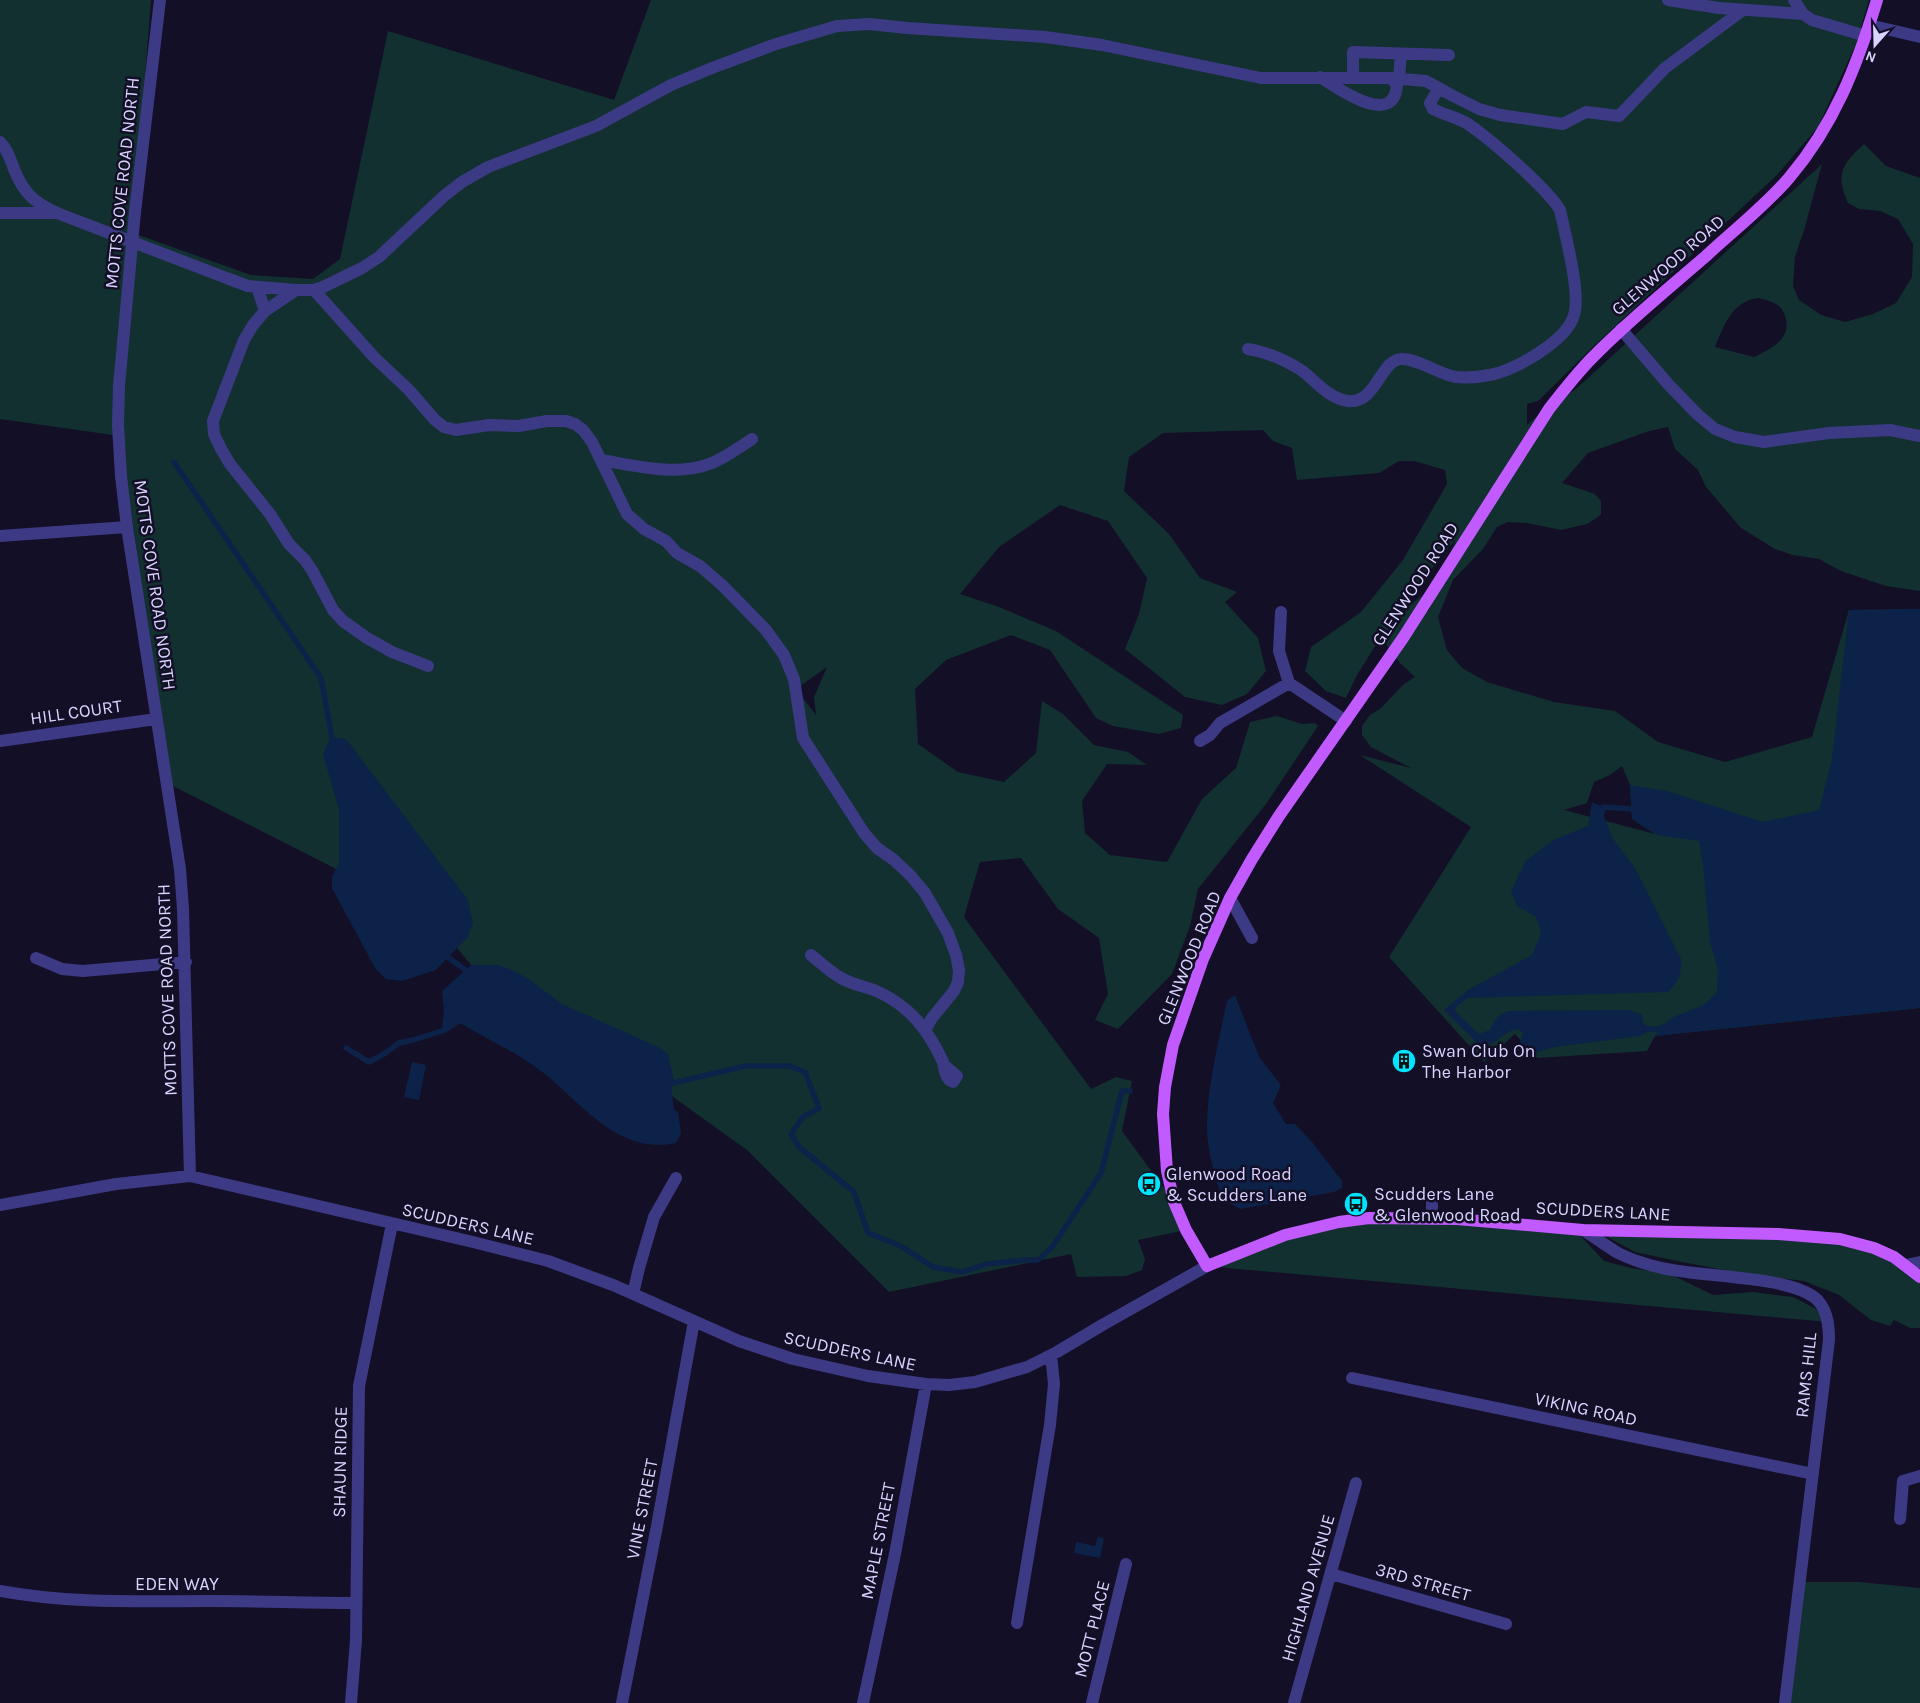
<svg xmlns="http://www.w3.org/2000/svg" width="1920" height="1703" font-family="Karla,sans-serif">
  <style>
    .green { fill: #12302f; fill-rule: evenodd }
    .water { fill: #0c2248 }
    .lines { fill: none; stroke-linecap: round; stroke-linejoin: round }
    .stream { stroke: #0c2248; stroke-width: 5.5 }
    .minor { stroke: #3d3a85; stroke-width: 12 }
    .major { stroke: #c25bff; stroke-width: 12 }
    .minor-bridge { stroke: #3d3a85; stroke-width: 12 }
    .labels { text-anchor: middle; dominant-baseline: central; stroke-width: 5; stroke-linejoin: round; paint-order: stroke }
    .street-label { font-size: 18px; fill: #d9d4ff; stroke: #130f26 }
    .poi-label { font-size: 18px; fill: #d9d4ff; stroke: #130f26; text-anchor: start }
  </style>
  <rect width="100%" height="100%" fill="#130f26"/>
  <path class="green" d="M0 0H151L133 233 251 275 313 279 340 259 388 31 614 100 651 0H1869L1856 44 1818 127 1777 175 1596 344 1538 401 1527 404V425L1542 412 1576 389 1822 164 1805 227 1795 257 1793 286 1799 300 1821 315 1845 322 1873 314 1896 303 1912 277 1913 244 1898 219 1880 211 1859 209 1848 203C1835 174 1842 164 1864 144L1886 166 1920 178V591L1886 586 1841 571 1819 559 1793 555 1775 549 1741 528 1706 487 1698 470 1675 449 1668 427 1649 431 1588 453 1562 483 1595 494 1601 501V514L1598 517 1587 524 1561 530 1527 523 1508 522 1497 527 1483 549 1453 580 1438 617 1447 650 1462 668 1487 682 1554 702 1615 711 1658 742 1725 762 1812 737 1849 610 1920 609V1008L1655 1036 1647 1051 1537 1058 1515 1034 1484 1062 1389 957 1471 827 1360 755 1411 768 1371 747 1362 735V726L1370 715 1380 709 1404 684 1415 677 1400 663 1386 644 1384 632 1357 675 1346 698 1326 691 1305 671 1311 647 1361 612 1403 560 1447 484 1445 470 1414 461H1399L1379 473 1297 480 1292 448 1273 441 1263 430 1163 433 1129 457 1124 491 1169 534 1200 578 1237 592 1225 602 1258 638 1266 671 1247 694 1222 705 1185 697 1125 649 1139 614 1147 578 1108 521 1060 505 999 547 960 594 999 607 1056 631 1183 715 1181 728 1159 734 1113 726 1096 718 1050 650 1011 635 946 660 915 689 918 744 958 772 1004 782 1036 753 1042 701 1063 714 1094 745 1128 752 1147 765 1107 764 1082 801 1085 833 1110 855 1167 862 1202 799 1236 768 1250 722 1277 716 1302 724 1315 723 1318 726 1266 804 1198 889 1190 926 1172 974 1118 1029 1095 1020 1108 994 1099 938 1058 909 1021 858 980 862 964 917 1091 1089 1116 1077 1132 1081 1122 1131 1174 1202 1186 1230 1138 1240 1145 1259 1142 1270 1126 1276 1077 1277 1071 1254 889 1292 747 1150 489 965H471L457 948 460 944 403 903 171 785 120 436 0 419ZM1759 298C1766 300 1775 302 1780 307 1787 315 1789 328 1783 337 1777 346 1764 352 1754 357L1715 347C1724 325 1732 301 1759 298ZM1456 539 1428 612 1421 596 1391 621 1412 589 1430 571ZM827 667 814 697 816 715 796 689ZM1622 766 1630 785 1632 819 1655 834 1564 810 1587 803 1594 782 1610 775Z
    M1369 1218 1856 1242 1920 1277V1328H1910L1894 1320 1890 1326 1871 1320 1839 1295 1804 1281 1740 1273 1677 1261 1635 1252 1598 1232 1576 1231 1604 1261 1631 1268 1670 1274 1713 1295 1753 1292 1793 1297 1816 1309 1828 1322 1227 1268 1211 1265 1285 1235Z
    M1800 1582H1859L1920 1588V1703H1785Z"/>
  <path class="water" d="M1920 609V1008L1655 1036C1669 1013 1681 1016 1703 1005 1708 1002 1713 996 1717 992L1718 970 1710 942 1703 864 1699 841 1657 835 1632 819 1630 785 1667 791 1763 822 1819 810 1832 759 1849 610Z
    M331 737 346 739 468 900 473 923 468 937 436 970 402 981 386 979 375 968 332 888V876L339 864V810L323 754Z
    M1592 802 1600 806 1613 839 1635 868 1682 961 1679 979 1668 992 1467 998 1466 991 1532 955 1541 933 1536 917 1517 906 1511 891 1525 862 1553 840 1588 826Z
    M471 965H497L510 969 527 978 562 1004 658 1047 668 1054 675 1086H671L674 1110 678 1112 681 1134 676 1143C616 1156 579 1099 537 1068 514 1051 486 1039 462 1024L455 1023 445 1030 442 1028 444 1011 442 991Z
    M1235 995 1259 1057 1281 1085 1273 1103 1286 1124H1295L1312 1142 1342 1181V1188L1334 1192 1240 1209 1222 1199C1215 1175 1206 1148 1207 1123 1208 1082 1219 1040 1227 1001Z
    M1456 1000 1458 1002 1455 1011 1479 1034 1490 1030C1494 1020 1497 1015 1508 1011L1630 1010 1642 1015 1643 1023 1649 1027 1646 1033 1639 1036 1555 1047 1530 1054 1520 1042 1523 1033 1518 1029 1512 1030 1483 1049 1444 1010Z
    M412 1062 426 1065 419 1100 404 1097Z
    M1098 1537 1104 1538 1100 1558 1074 1553 1076 1542 1095 1546Z"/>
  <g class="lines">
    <path class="stream" d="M174 462 321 678 333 744
      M1601 818 1603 807 1631 809
      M443 954 470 973
      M1452 1007 1468 994 1473 992
      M1642 1029H1659L1664 1027
      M346 1048 369 1062 384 1054 399 1043 413 1040 445 1030 460 1020
      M669 1084 745 1066H789L805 1072 819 1108 803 1117 791 1134 799 1147 854 1192 868 1233 901 1246 933 1267 962 1272 987 1264 1026 1260H1038L1053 1246 1101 1173 1122 1091H1130"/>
    <path class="minor" d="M160 0 135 212 119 386 118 425 121 476 127 527 180 869 183 909 190 1176
      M1668 0 1719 8 1803 14
      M1794 0 1803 14 1812 20 1866 36
      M1869 25 1920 37
      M1353 76V52L1449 55
      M1391 78 1426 81 1453 96 1479 109 1500 115 1563 124 1586 112 1619 116 1665 68 1743 10
      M1399 78 1401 54
      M0 142C8 150 10 159 14 169 24 194 34 202 57 213
      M0 213H54
      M229 279 248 286 296 290
      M257 287 265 311
      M314 290 374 357 409 390 435 420 444 427 456 430 489 425 519 426 547 421H566L575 424 583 430 592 442 627 514 644 529 666 541 677 553 700 566 722 585 766 630 784 655 794 679 803 738 864 833 877 848 894 860 911 876 925 893 948 933 956 955 959 970 958 982 954 991 932 1018 925 1030
      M1621 329 1668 384 1697 414 1715 429 1735 437 1764 442 1829 433 1890 430 1920 436
      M1248 349C1267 352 1285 360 1301 370 1316 381 1329 399 1348 401 1377 404 1380 359 1402 359 1419 359 1438 374 1456 377 1467 378 1479 377 1490 375 1515 370 1567 341 1574 315 1581 293 1565 234 1560 210 1547 188 1490 139 1468 124 1457 117 1444 115 1433 109L1430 103 1439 88
      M601 460C636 466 677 477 712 463 726 457 740 447 752 439
      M0 536 127 527
      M1281 612 1279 651 1289 683 1346 721
      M428 666 392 652 367 638 343 621 333 610 313 572 305 560 289 544 270 514 230 464 221 449 214 434 213 421 244 340 253 325 265 311 296 290H314L323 287 362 268 379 257 444 196 462 182 488 167 596 126 671 85 712 68 776 44 837 26 869 24 907 28 1045 37 1102 45 1261 78H1391L1397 85C1394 129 1337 88 1320 77
      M0 741 156 719
      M1200 741 1210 735 1220 723 1289 683
      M1230 898 1252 938
      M811 955C821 963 830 972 841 978 851 984 863 986 874 990 908 1004 928 1029 943 1062 945 1070 945 1079 953 1082L957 1076 944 1065
      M36 958 62 969 83 971 186 962
      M0 1205 116 1184 190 1176 473 1242 548 1261 613 1285 739 1341 793 1359 868 1376 926 1384 949 1385 975 1382 1027 1367 1057 1352 1104 1324 1207 1266
      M1432 1219V1199
      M1583 1230C1595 1237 1606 1246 1618 1253 1630 1259 1645 1264 1658 1267 1694 1278 1799 1274 1820 1303 1828 1314 1829 1327 1829 1340L1785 1703
      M1906 1265 1920 1262
      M633 1294 639 1268 654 1217 676 1178
      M1352 1378 1813 1474
      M1900 1519 1903 1481 1920 1476
      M1331 1574 1506 1624
      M0 1591C70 1604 139 1601 210 1601 258 1601 307 1603 355 1603
      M1017 1623 1050 1425 1054 1384 1051 1355
      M351 1703 356 1640 359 1386 392 1224
      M622 1703 657 1526 694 1321
      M863 1703 895 1554 926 1384
      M1092 1703 1126 1564
      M1294 1703 1356 1483"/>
    <path class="major" d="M1877 0C1857 66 1834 125 1789 178 1765 206 1733 231 1706 256 1668 289 1628 321 1593 357 1577 373 1563 391 1549 409L1403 638 1279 816 1252 859 1230 898 1203 959 1173 1045 1165 1087 1163 1114 1167 1171 1174 1202 1186 1230 1207 1266 1285 1235 1339 1222 1369 1218 1457 1219 1583 1230 1778 1234 1840 1239 1874 1248 1894 1257 1920 1277"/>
    <path class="minor-bridge" d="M57 213 229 279"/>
  </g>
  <defs>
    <g id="building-disc" transform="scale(1.25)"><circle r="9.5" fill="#00e5ff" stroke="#130f26"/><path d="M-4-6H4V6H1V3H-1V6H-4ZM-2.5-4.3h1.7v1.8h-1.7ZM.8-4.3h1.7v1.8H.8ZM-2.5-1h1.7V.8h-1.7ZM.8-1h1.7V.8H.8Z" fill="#111"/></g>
    <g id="bus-disc" transform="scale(1.25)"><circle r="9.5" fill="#00e5ff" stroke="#130f26"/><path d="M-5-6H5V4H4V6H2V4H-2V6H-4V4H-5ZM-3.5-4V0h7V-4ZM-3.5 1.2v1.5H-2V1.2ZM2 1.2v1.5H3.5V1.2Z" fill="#111"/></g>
  </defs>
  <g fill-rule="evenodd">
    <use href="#building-disc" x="1404" y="1061"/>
    <use href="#bus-disc" x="1149" y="1184"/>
    <use href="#bus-disc" x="1356" y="1204"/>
  </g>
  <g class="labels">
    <g class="street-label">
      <text transform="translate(122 183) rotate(-84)">MOTTS COVE ROAD NORTH</text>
      <text transform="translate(1668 265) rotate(-41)">GLENWOOD ROAD</text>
      <text transform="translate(1415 584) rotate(-57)">GLENWOOD ROAD</text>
      <text transform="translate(155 585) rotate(82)">MOTTS COVE ROAD NORTH</text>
      <text transform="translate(76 712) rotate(-8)">HILL COURT</text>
      <text transform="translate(1189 958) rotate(-68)">GLENWOOD ROAD</text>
      <text transform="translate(167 990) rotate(-92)">MOTTS COVE ROAD NORTH</text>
      <text transform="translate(1603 1211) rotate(3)">SCUDDERS LANE</text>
      <text transform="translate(468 1224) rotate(13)">SCUDDERS LANE</text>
      <text transform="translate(850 1351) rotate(12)">SCUDDERS LANE</text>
      <text transform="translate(1806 1375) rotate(-84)">RAMS HILL</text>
      <text transform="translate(1586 1409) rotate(12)">VIKING ROAD</text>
      <text transform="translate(340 1462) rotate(-89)">SHAUN RIDGE</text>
      <text transform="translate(642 1509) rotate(-79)">VINE STREET</text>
      <text transform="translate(878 1541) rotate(-79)">MAPLE STREET</text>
      <text transform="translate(1423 1582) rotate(16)">3RD STREET</text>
      <text x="177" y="1584">EDEN WAY</text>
      <text transform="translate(1308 1588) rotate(-74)">HIGHLAND AVENUE</text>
      <text transform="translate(1092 1629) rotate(-76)">MOTT PLACE</text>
    </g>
    <g class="poi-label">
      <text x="1422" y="1051">Swan Club On<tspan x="1422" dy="21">The Harbor</tspan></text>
      <text x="1166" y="1174">Glenwood Road<tspan x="1166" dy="21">&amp; Scudders Lane</tspan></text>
      <text x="1374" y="1194">Scudders Lane<tspan x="1374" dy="21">&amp; Glenwood Road</tspan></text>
    </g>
  </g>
  <g transform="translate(1875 45) rotate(200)" stroke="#130f26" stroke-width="4" paint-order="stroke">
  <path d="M0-4L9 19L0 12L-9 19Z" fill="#d9d4ff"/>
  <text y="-8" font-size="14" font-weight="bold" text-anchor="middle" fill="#d9d4ff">N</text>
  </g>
</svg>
